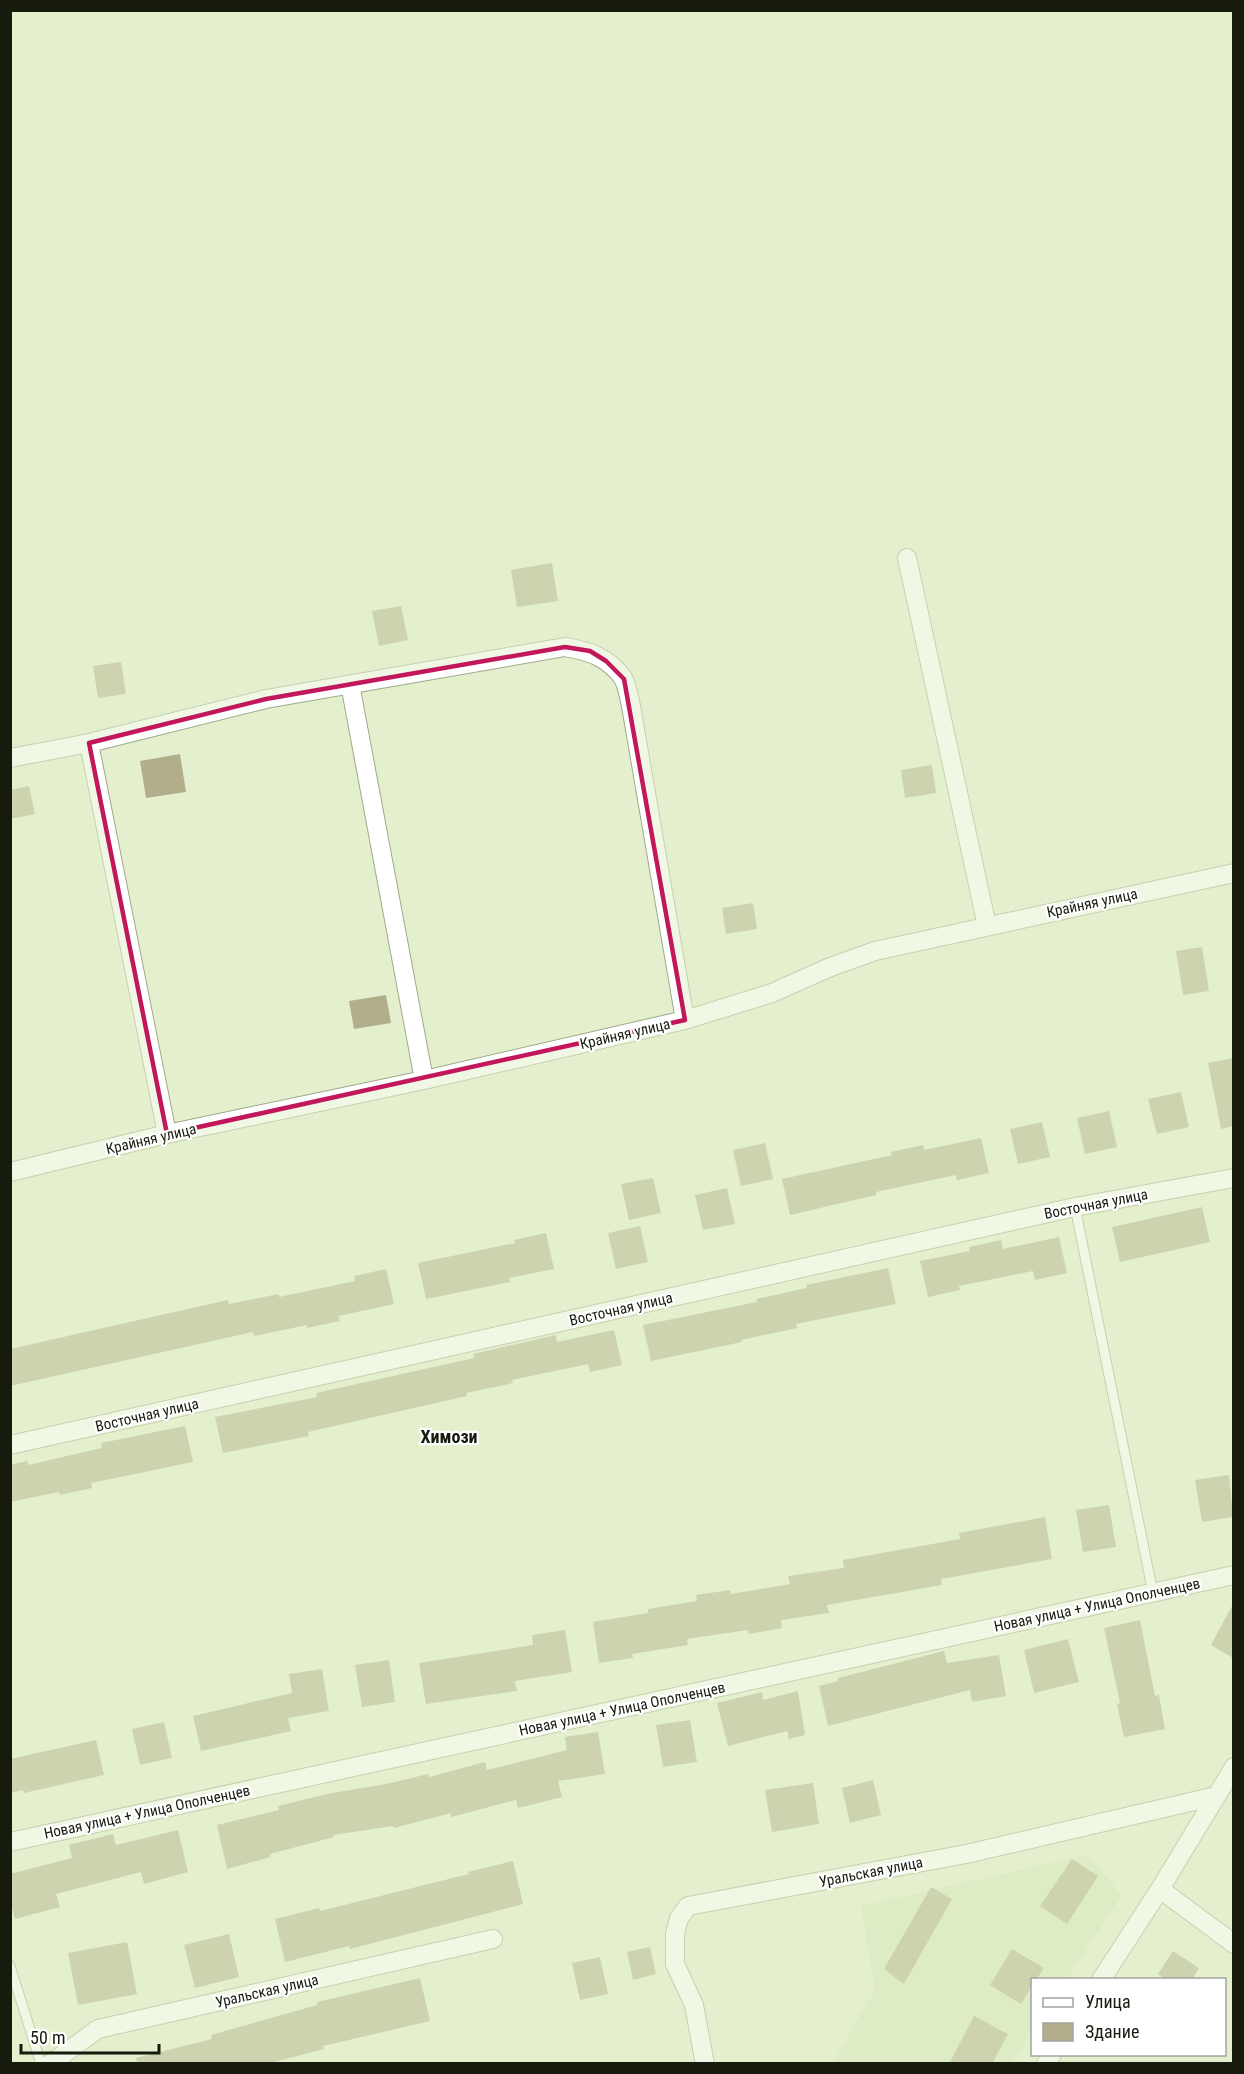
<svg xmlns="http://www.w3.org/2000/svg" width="1244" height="2074" font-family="'Roboto Condensed',sans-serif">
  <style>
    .built { fill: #d8e6bc }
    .building { fill: #b2ad8b }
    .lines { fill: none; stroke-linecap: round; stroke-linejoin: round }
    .lane-casing { stroke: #9ea989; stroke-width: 11 }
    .street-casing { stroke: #9ea989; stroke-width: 20 }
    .lane { stroke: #fff; stroke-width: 9 }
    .street { stroke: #fff; stroke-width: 18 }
    .marked { fill: none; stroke: #c2185b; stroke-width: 4.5; stroke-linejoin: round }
    .labels { text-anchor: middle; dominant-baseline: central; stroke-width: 4.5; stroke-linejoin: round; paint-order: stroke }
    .street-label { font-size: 15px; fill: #171b0e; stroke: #fff }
    .quarter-label { font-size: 18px; font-weight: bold; fill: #171b0e; stroke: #fff }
  </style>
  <rect width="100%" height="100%" fill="#e4f0cd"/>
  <path class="built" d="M1087 1855 1122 1895 1067 1979 1032 1980V2032L1012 2063 832 2064 875 1990 861 1906Z"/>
  <path class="building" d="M552 563 558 601 517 607 511 570Z
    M401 606 408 640 379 646 372 611Z
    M121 662 126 694 98 698 93 666Z
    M180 754 186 792 146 798 140 761Z
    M932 765 936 793 905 798 901 770Z
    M29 786 35 814 10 819V790Z
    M753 903 757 929 726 934 722 908Z
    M1202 947 1209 991 1183 995 1176 951Z
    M386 995 391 1023 354 1029 349 1001Z
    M1233 1058V1126L1221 1129 1208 1063Z
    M1181 1092 1189 1127 1157 1134 1148 1099Z
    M1109 1111 1117 1147 1085 1154 1077 1118Z
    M1042 1122 1050 1157 1018 1164 1010 1129Z
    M981 1138 989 1173 957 1180 956 1175 876 1192V1195L790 1215 782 1179 892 1155 891 1152 923 1145 924 1150Z
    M765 1143 773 1179 741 1186 733 1150Z
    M653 1178 661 1213 629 1220 621 1184Z
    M727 1188 735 1224 703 1230 695 1195Z
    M1202 1207 1210 1242 1120 1262 1112 1227Z
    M640 1226 648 1262 616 1269 608 1233Z
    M546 1233 554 1269 509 1278 510 1282 426 1299 418 1263 515 1243 514 1240Z
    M1059 1237 1067 1273 1035 1280 1033 1271 959 1286 960 1290 928 1297 920 1261 970 1251 969 1247 1001 1240 1003 1249Z
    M888 1268 896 1304 796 1324 797 1328 741 1340 742 1342 651 1361 643 1325 757 1302 756 1299 807 1288 806 1285Z
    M386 1269 394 1304 338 1316 340 1321 307 1328V1325L254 1336 253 1332 10 1386V1349L228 1300 229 1304 278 1294 279 1297 355 1281 354 1276Z
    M614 1330 622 1365 590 1372 588 1364 512 1380 513 1383 466 1393 467 1396 308 1432 309 1436 223 1453 215 1417 317 1397 316 1393 474 1358 473 1354 556 1335 557 1342Z
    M185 1426 193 1462 91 1483 92 1488 60 1495 59 1492 10 1502V1465L27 1461 28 1465 102 1448 101 1443Z
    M1229 1475 1233 1517 1202 1522 1195 1480Z
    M1109 1505 1116 1547 1083 1552 1076 1510Z
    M1045 1517 1052 1559 941 1579 942 1585 827 1605 829 1613 781 1620 782 1628 749 1634 748 1630 687 1639 688 1645 632 1654 633 1658 599 1663 593 1622 648 1613V1609L697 1601 696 1595 730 1590 731 1594 790 1584 788 1576 844 1568 843 1560 960 1539 959 1533Z
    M1233 1604V1658L1211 1645Z
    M1140 1620 1155 1696 1159 1695 1165 1729 1124 1737 1117 1704 1120 1703 1104 1628Z
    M565 1630 572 1672 515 1681 517 1691 426 1704 419 1663 533 1645 532 1635Z
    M1068 1639 1079 1682 1034 1693 1024 1650Z
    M944 1651 947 1663 999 1655 1006 1696 972 1702 970 1690 828 1726 819 1686 838 1681V1678Z
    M389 1660 395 1702 362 1707 355 1665Z
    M322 1669 329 1711 288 1718 291 1731 201 1751 193 1716 292 1693 289 1674Z
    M798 1691 805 1735 789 1739 787 1731 728 1746 717 1703 762 1692 763 1700Z
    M690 1720 697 1762 663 1767 656 1725Z
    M164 1722 172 1758 140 1765 132 1729Z
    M598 1732 605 1774 558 1781 562 1797 518 1808 516 1800 451 1817V1813L394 1828 393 1826 333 1835 334 1837 270 1854 271 1857 227 1869 217 1825 279 1810 278 1806 327 1794 386 1784 428 1774 429 1777 485 1762 487 1770 567 1750 565 1737Z
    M96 1740 104 1775 24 1793 23 1790 10 1793V1759Z
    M873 1780 881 1815 850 1823 842 1788Z
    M813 1783 819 1824 772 1832 765 1790Z
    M178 1830 188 1872 144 1884 141 1872 56 1894 60 1907 15 1919 10 1900V1874L72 1858 69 1845 113 1834 116 1845Z
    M1072 1859 1098 1876 1067 1924 1040 1906Z
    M513 1861 523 1904 350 1949 349 1946 285 1962 275 1919 319 1908 320 1911 469 1874 468 1872Z
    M931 1887 952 1899 904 1984 884 1969Z
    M229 1934 239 1977 195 1988 184 1945Z
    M127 1942 137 1994 78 2005 68 1953Z
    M650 1947 656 1974 633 1980 627 1952Z
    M1012 1949 1044 1968 1036 1980H1032V1986L1021 2004 990 1985Z
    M1173 1951 1199 1968 1192 1980H1166L1158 1974Z
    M600 1957 608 1994 580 2000 572 1963Z
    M420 1978 430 2021 323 2046 324 2049 267 2064H137L136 2058 212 2039 211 2035 317 2005V2002Z
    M974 2016 1008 2034 992 2064H949Z"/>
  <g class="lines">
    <g class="lane-casing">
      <path id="lane" d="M1075 1207 1153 1593
        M10 1966 41 2064"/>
    </g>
    <g class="street-casing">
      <path id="street" d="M907 558 987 926
        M350 684 424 1080
        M89 743 167 1134
        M10 758 89 743 266 699 565 647C589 651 608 657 623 678 627 685 629 697 631 706L685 1020
        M10 1172 167 1134 424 1080 685 1020 772 993 828 968 875 951 1234 873
        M10 1445 1075 1207 1234 1178
        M10 1842 1234 1575
        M1160 1889 1234 1944
        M1101 1980 1160 1889 1234 1767
        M50 2064 98 2029 493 1939
        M705 2064 694 2005 675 1964V1934L679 1918 688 1906 966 1854 1216 1796
        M1046 2064 1052 2054"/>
    </g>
    <use href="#lane" class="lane"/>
    <use href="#street" class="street"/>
  </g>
  <path d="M0 0H1244V2074H0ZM565 647 590 651 606 661 624 679 685 1020 167 1134 89 743 266 699Z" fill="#e4f0cd" fill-opacity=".55" fill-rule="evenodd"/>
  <path class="marked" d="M565 647 590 651 606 661 624 679 685 1020 167 1134 89 743 266 699Z"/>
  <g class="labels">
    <g class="street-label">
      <text transform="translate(1092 903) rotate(-12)">Крайняя улица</text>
      <text transform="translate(625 1034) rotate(-13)">Крайняя улица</text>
      <text transform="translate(151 1139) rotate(-13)">Крайняя улица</text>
      <text transform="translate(1096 1204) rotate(-11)">Восточная улица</text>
      <text transform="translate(621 1309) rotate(-13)">Восточная улица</text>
      <text transform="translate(147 1415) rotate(-13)">Восточная улица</text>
      <text transform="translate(1097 1605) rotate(-12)">Новая улица + Улица Ополченцев</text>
      <text transform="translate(622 1709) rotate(-12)">Новая улица + Улица Ополченцев</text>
      <text transform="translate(147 1812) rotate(-12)">Новая улица + Улица Ополченцев</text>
      <text transform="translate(871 1872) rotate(-11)">Уральская улица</text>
      <text transform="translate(267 1991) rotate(-13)">Уральская улица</text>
    </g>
    <g class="quarter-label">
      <text x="449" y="1436">Химози</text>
    </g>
  </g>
  <rect width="1244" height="2074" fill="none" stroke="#171b0e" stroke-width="24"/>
  <rect x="1031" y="1978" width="195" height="78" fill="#ffffff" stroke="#a2a49f" stroke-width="1.5"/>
  <rect x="1043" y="1998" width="30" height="9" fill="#ffffff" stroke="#a2a49f" stroke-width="1.5"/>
  <text x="1085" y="2008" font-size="18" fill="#171b0e">Улица</text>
  <rect x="1043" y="2023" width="30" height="18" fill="#b2ad8b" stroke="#a2a49f" stroke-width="1.5"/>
  <text x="1085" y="2038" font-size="18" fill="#171b0e">Здание</text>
  <path d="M21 2044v9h138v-9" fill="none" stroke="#171b0e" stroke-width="3"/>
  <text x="30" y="2044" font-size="18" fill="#171b0e" stroke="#ffffff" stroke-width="4.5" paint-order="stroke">50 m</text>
</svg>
